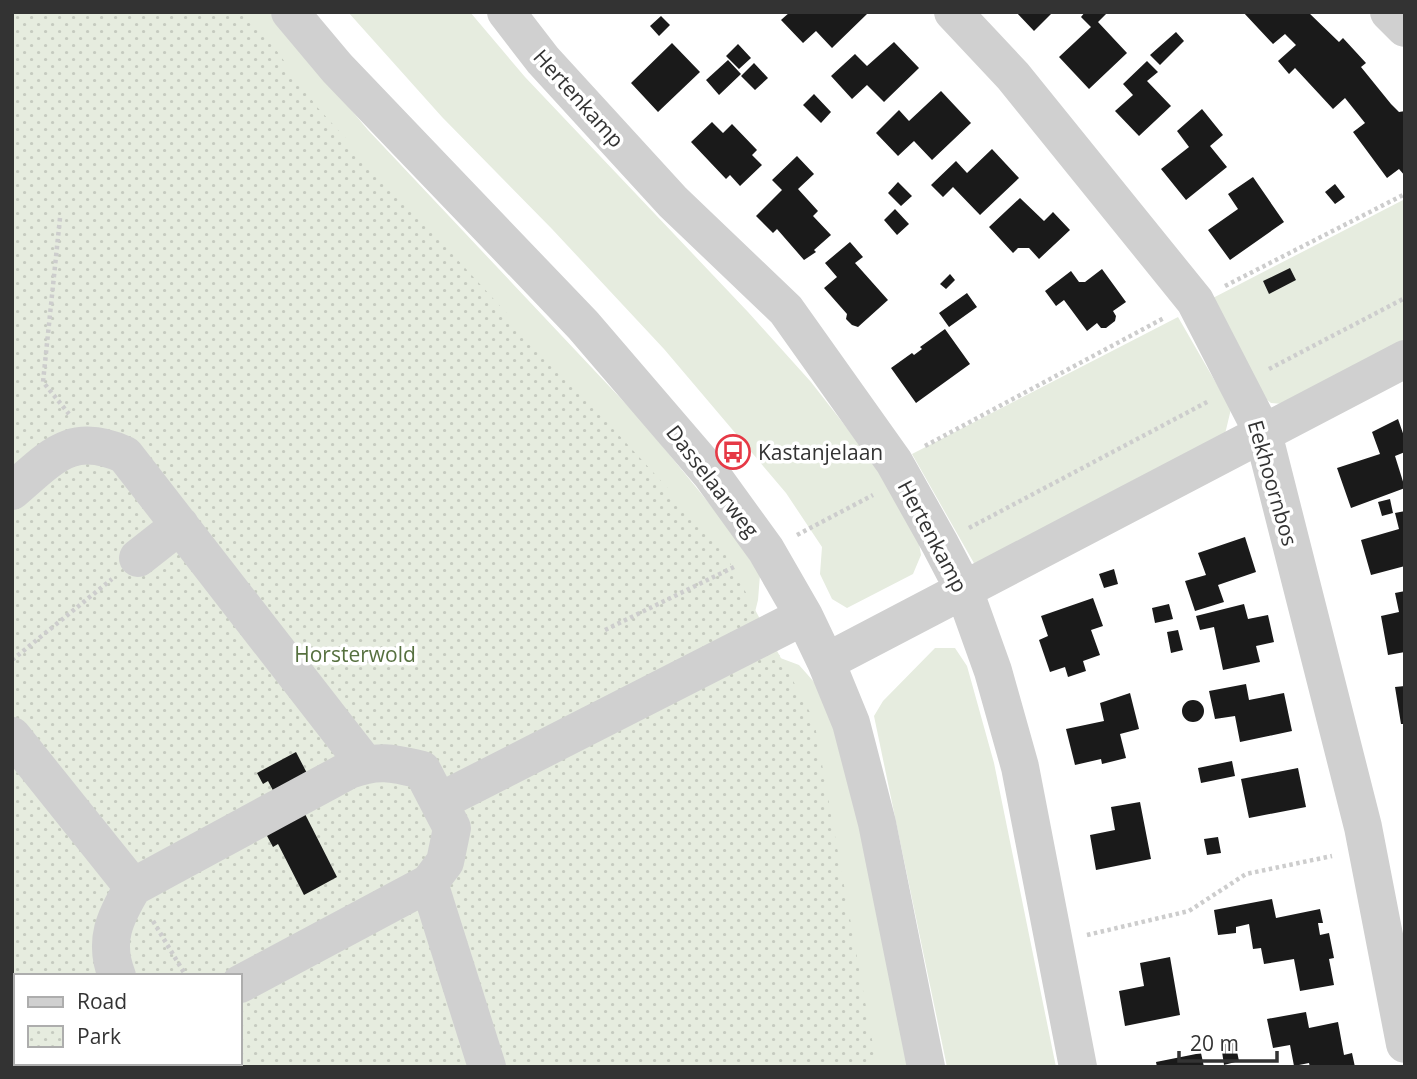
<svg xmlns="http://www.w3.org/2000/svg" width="1417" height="1079" font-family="'Open Sans',sans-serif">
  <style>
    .green { fill: #e6ecdf }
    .park { fill: url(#park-dots); fill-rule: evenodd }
    .building { fill: #1a1a1a }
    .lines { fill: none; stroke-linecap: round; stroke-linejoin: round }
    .path { stroke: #cdcdcd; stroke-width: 4.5; stroke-dasharray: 3.5 3.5; stroke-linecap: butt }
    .minor { stroke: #d0d0d0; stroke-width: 38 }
    .labels { text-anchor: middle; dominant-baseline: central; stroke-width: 7; stroke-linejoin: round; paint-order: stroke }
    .street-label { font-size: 21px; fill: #333; stroke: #fff }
    .poi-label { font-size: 21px; fill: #333; stroke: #fff; text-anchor: start }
    .park-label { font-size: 21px; fill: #56703f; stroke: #fff }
  </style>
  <defs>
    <pattern id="park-dots" width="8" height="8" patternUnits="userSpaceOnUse" patternTransform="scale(1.75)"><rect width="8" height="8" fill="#e6ecdf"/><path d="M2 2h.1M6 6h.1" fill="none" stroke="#c6cbc0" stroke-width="1.8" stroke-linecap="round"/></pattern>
  </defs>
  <rect width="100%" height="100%" fill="#fff"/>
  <path class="green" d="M213 12H269L368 130 642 421 726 524 760 575 758 600 752 624Z
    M348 12H470L525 77 748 312 811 382 875 464 917 532 921 555 913 574 847 608 832 599 820 574 822 547 786 493 731 428 664 349 552 229 442 117Z
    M1405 199V340L1283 404 1271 403 1266 399 1209 300Z
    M1178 317 1231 409 1225 434 975 565 912 454Z
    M935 648H955L967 666 994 763 1056 1067H947L874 716 883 701Z
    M775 656 799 665 822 691 859 805 912 1067H864Z"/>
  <path class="park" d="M12 12H249L317 107 721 546 814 720 877 1067H12ZM16 976H240V1063H16Z"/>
  <path class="building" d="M790 12H866L867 14 832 48 816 31 803 43 781 20Z
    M1016 12H1053L1034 31Z
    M1085 12H1108L1098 22 1127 53 1089 89 1059 57 1091 27 1081 17Z
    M1243 12H1308L1339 42 1343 38 1366 63 1361 67 1391 104 1399 112 1405 111V176L1399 169 1387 178 1353 132 1365 123 1345 98 1333 109 1295 68 1289 74 1278 61 1296 45 1285 34 1273 44Z
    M661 16 670 25 659 36 650 26Z
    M1176 32 1184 41 1160 65 1150 55Z
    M894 42 919 68 884 102 867 85 852 99 831 76 855 54 867 66Z
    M672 43 700 72 658 112 631 83Z
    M738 44 751 58 739 69 726 56Z
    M728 60 741 74 719 95 706 80Z
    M1147 61 1158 72 1147 81 1171 106 1139 136 1115 111 1133 95 1123 84Z
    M754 63 768 78 755 90 741 76Z
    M941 91 971 123 932 160 914 141 898 156 876 133 899 110 909 121Z
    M814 94 831 112 821 123 803 105Z
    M1202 109 1223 135 1210 146 1227 167 1186 200 1161 169 1189 147 1177 131Z
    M712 122 723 133 732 124 757 150 752 155 762 165 740 186 730 175 726 179 691 142Z
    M992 149 1019 178 980 215 953 187 943 197 931 185 956 161 967 173Z
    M797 156 814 174 798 189 818 211 813 216 831 235 814 250 816 252 804 260 777 229 773 233 756 216 782 190 772 180Z
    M1253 177 1284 222 1230 260 1208 230 1238 209 1228 194Z
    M898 182 912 196 901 206 888 193Z
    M1335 184 1345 197 1335 204 1325 192Z
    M1020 198 1044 221 1053 212 1070 230 1039 259 1029 248H1018L1013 253 989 227Z
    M895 209 909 224 897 235 884 220Z
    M850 242 863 257 855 263 888 300 858 327 852 325 846 319 847 314 824 288 837 277 825 263Z
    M1290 268 1296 280 1269 294 1263 281Z
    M1102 269 1126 302 1113 311 1116 316 1115 321 1106 328H1101L1097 323 1087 331 1064 300 1056 306 1045 291 1071 271 1079 282H1085Z
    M950 274 955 280 946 289 940 284Z
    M967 293 977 307 949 327 939 313Z
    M945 329 970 364 916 403 891 368 912 353 914 355 922 349 920 347Z
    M1398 419 1405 439V452L1395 456 1405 488 1351 508 1337 468 1380 454 1372 432Z
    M1390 499 1393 513 1382 516 1378 502Z
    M1405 511V566L1371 575 1361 540 1399 529 1395 513Z
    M1245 537 1256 572 1218 585 1224 602 1195 611 1185 581 1206 575 1198 553Z
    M1114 569 1118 584 1104 588 1099 574Z
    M1405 591V652L1388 655 1381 616 1399 612 1395 593Z
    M1093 598 1103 626 1091 630 1100 655 1083 661 1086 671 1068 677 1065 667 1050 672 1039 640 1048 636 1041 616Z
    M1169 604 1173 619 1155 623 1152 608Z
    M1244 604 1248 619 1268 615 1274 642 1256 646 1260 662 1223 670 1214 627 1200 630 1196 616Z
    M1178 630 1183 650 1171 653 1167 632Z
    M1246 684 1249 700 1284 693 1292 731 1240 742 1235 716 1215 719 1209 691Z
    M1405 686V724H1401L1395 687Z
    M1130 693 1139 729 1120 734 1126 758 1102 764 1101 759 1075 765 1066 729 1104 721 1100 703Z
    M1182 711a11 11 0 1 1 22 0a11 11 0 1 1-22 0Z
    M296 752 311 781 277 798 268 781 263 784 257 773Z
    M1232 761 1235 776 1201 783 1198 768Z
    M1298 768 1306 807 1249 818 1241 779Z
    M1140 802 1151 859 1096 870 1090 835 1115 830 1111 807Z
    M305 814 337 877 304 895 278 844 273 847 266 834Z
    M1218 837 1221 853 1207 855 1204 839Z
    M1272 899 1276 918 1320 909 1323 923H1318L1320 935 1329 933 1334 958 1329 959 1334 985 1300 991 1294 959 1264 964 1261 948 1253 949 1249 924 1236 927V933L1218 935 1214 910Z
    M1170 957 1180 1015 1125 1026 1119 991 1144 986 1140 963Z
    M1306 1012 1309 1028 1338 1022 1344 1055 1352 1053 1355 1067H1310L1309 1063 1294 1066 1290 1045 1273 1048 1267 1019Z
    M1235 1042 1239 1061 1224 1065 1221 1045Z
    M1201 1053 1204 1067H1157L1156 1062Z"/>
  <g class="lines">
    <path class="path" d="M60 218 43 382 69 414
      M1225 286 1405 194
      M1269 369 1405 298
      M925 446 1164 318
      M969 528 1209 401
      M797 535 873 495
      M605 630 736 566
      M12 660 112 579
      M153 921 186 976
      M1087 935 1189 911 1246 874 1332 856"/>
    <path class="minor" d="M290 12 337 68 583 325 711 474 766 550 804 616 826 662 851 723 877 823 926 1067
      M506 12 543 60 673 202 786 310 894 462 940 544 964 590 993 671 1020 767 1078 1067
      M953 12 1013 76 1195 301 1263 433 1363 827 1405 1044
      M1389 12 1405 28
      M12 491C51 458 71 430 125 455L365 764
      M138 558 180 525
      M826 662 1405 359
      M12 736 133 887
      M439 802 804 616
      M429 883 487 1067
      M117 976C103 941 115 917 133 887L349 770C378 759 393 763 422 770L452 828 445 862 429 883 240 984
      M212 1063 213 1067"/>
  </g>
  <defs>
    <g id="bus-ring" transform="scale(1.75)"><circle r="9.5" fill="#fff" stroke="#e63946" stroke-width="1.5"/><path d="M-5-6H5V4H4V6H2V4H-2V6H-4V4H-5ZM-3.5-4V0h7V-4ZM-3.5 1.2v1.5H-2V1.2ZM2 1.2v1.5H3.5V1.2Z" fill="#e63946"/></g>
  </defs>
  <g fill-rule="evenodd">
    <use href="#bus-ring" x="733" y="452"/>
  </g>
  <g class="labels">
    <g class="street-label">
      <text transform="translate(579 98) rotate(48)">Hertenkamp</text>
      <text transform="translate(713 481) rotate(52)">Dasselaarweg</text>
      <text transform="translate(1273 483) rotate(74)">Eekhoornbos</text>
      <text transform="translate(933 536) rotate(62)">Hertenkamp</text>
    </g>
    <g class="poi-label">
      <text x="758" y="452">Kastanjelaan</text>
    </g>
    <g class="park-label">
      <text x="355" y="654">Horsterwold</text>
    </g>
  </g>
  <rect width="1417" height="1079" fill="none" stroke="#333333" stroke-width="28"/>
  <rect x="14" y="974" width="228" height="91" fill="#ffffff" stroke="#adadad" stroke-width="2"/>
  <rect x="28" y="997" width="35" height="10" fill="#d0d0d0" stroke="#adadad" stroke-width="2"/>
  <text x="77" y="1009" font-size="21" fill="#333333">Road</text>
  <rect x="28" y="1026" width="35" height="21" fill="url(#park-dots)" stroke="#adadad" stroke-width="2"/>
  <text x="77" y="1044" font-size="21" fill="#333333">Park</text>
  <path d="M1179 1051v10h98v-10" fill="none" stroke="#333333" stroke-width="3.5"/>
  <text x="1190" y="1051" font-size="21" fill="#333333" stroke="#ffffff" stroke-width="5" paint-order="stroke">20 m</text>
</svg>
